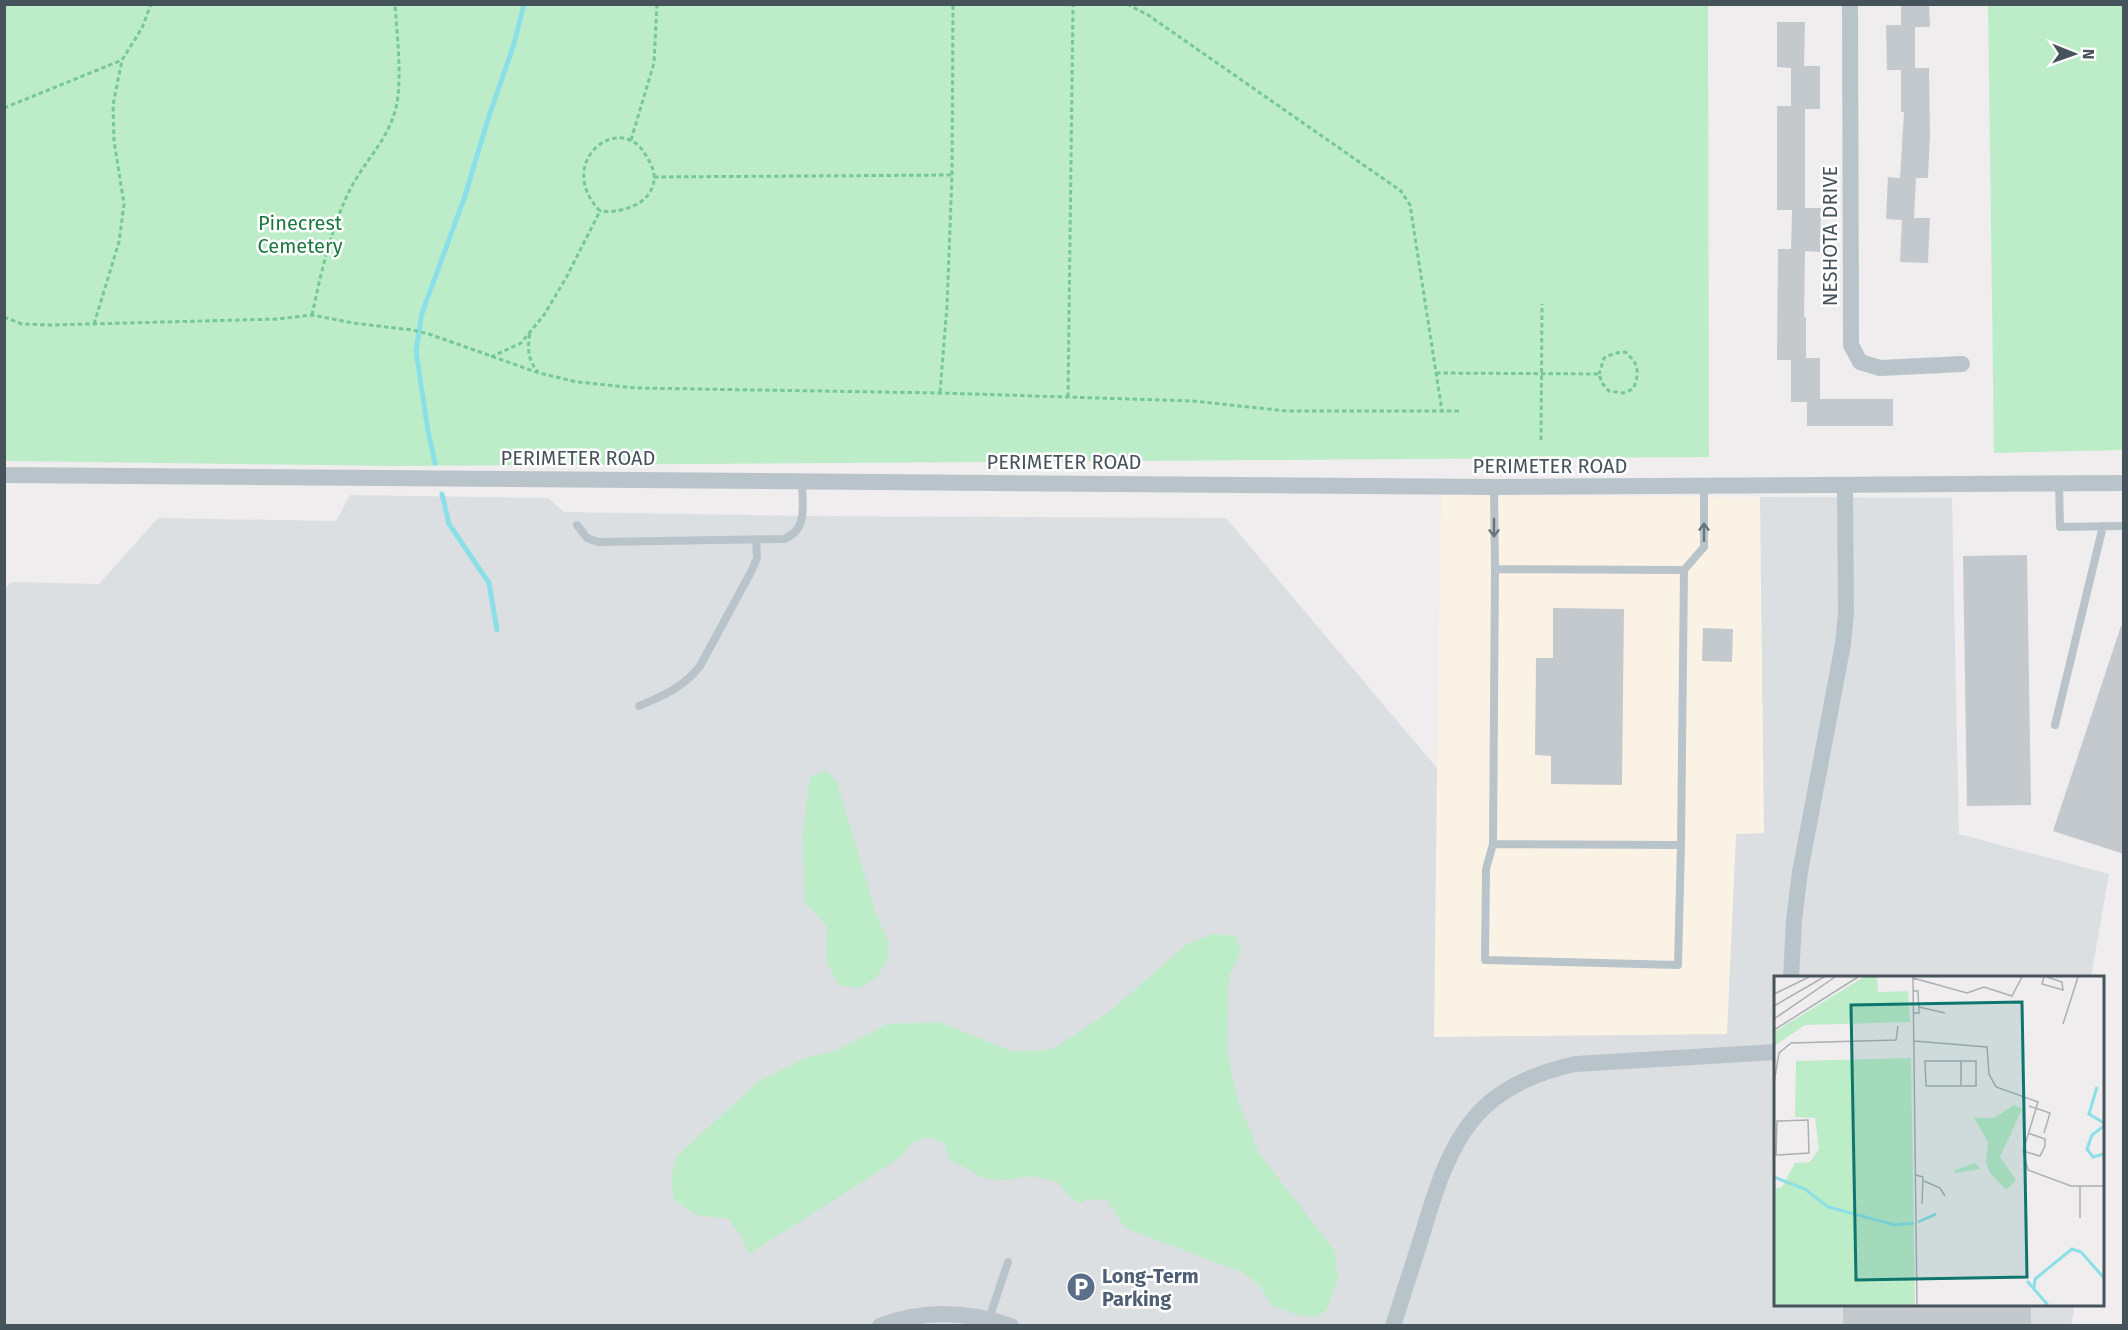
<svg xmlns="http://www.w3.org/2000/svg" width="2128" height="1330" font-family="'Fira Sans',sans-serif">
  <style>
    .commercial { fill: #fbf2e6 }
    .airport { fill: #dcdfe2 }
    .green { fill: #bdecc9 }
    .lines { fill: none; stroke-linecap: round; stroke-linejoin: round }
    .stream { stroke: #8be0e8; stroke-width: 5 }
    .building { fill: #c4c9cd }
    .path { stroke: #76c995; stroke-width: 3; stroke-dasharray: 4.5 3; stroke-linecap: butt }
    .lane { stroke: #b9c4ca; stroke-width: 8 }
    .street { stroke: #b9c4ca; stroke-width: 16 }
    .oneway { stroke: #68757c }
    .labels { text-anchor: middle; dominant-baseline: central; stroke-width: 5; stroke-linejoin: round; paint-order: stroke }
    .park-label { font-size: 20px; fill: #1a783d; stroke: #fff }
    .street-label { font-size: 20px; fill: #46535a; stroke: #fff }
    .service-label { font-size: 20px; font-weight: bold; fill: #4e5e75; stroke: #fff; text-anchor: start }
    .inset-river { fill: none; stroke: #8be0e8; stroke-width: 3 }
    .inset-road { fill: none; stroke: #acafb3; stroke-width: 1.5 }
    .view { fill: #0f766e; fill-opacity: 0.15; stroke: #0f766e; stroke-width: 3 }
    .inset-edge { fill: none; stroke: #46535a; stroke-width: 3 }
  </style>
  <rect width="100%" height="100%" fill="#f0edee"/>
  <path class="commercial" d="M1441 495 1760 497 1764 833 1736 834 1727 1035 1434 1037Z"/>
  <path class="airport" d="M350 495 548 498 564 512 802 516 1226 518 1437 768 1434 1037 1727 1034 1736 834 1764 833 1760 497 1952 498 1959 834 2109 874 2091 977 1776 978V1304L2075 1305 2071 1325 5 1326V588L12 582 99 584 158 518 336 521Z"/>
  <path class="green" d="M5 4 1708 5 1709 457 401 466 5 461Z
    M1988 5H2123V450L1994 453Z
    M827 771 837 782 875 910 889 944 888 960 875 979 859 988 838 985 826 960 827 926 804 902 803 831 810 776Z
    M1213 934 1235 936 1241 951 1229 976 1227 1051 1237 1098 1259 1153 1335 1251 1338 1280 1326 1311 1315 1317 1297 1315 1271 1305C1262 1288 1258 1282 1241 1272L1125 1228 1106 1199 1087 1200 1080 1203 1067 1194 1058 1182 1032 1176 1009 1180 985 1179 949 1159 944 1143 928 1137 912 1143 902 1156 881 1170 749 1254 741 1235 728 1219 697 1215 674 1200 671 1179 677 1156 759 1081 805 1058 834 1051 887 1024 939 1022 1014 1052 1053 1049 1109 1012 1187 944Z"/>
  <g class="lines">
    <path class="stream" d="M435 463 428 431 416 351 422 313 465 196 488 119 514 44 524 4
      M442 494 449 524 489 583 497 630"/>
  </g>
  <path class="building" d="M1901 4H1929L1930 27H1915V68H1929L1930 135 1928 178H1916L1914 218H1930L1928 263 1900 262 1902 220 1886 219 1888 177 1900 178 1904 112H1901V70H1887L1886 25H1901Z
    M1777 22H1805L1804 66H1820V109H1805V208H1821L1820 252 1805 251 1804 317H1806V358H1820V399H1893V426H1807V402H1791V360H1777L1778 249H1791L1792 210H1777V106H1791V68L1777 67Z
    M2027 555 2031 805 1967 806 1963 556Z
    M1553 608 1624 609 1622 785 1551 784V756L1535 755 1536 658H1553Z
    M2121 626H2124V854L2053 831Z
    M1703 628 1733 629 1732 662 1702 661Z
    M1843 1305H2031V1326H1843Z"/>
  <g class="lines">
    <path class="path" d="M1127 4 1148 15 1401 191 1410 205 1442 411
      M4 108 122 60
      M631 140 654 63 657 4
      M654 177 952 175
      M312 315C321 273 332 222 353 184 370 154 394 133 398 96 401 66 397 34 395 4
      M4 317 22 324 51 325 278 319 312 315 353 323 412 330 429 334 539 373 577 382 636 388 940 393 1193 401 1287 411H1460
      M94 324 119 242 124 204 114 141 113 105 122 60 142 28 151 4
      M530 334C527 349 528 360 538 372
      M491 357 521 343 544 315 566 278 600 211C553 162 620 111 645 154 649 160 653 167 654 175 656 203 622 214 600 211
      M1436 373 1599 374 1602 383 1609 391 1623 393 1633 389C1640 373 1639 363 1625 352L1615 353 1604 358 1599 374
      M940 392 947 306 952 175 953 4
      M1068 397 1073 4
      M1541 440 1542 304"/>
    <path class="lane" d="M2059 483 2060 527 2124 526
      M1494 487 1495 569
      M577 525 587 538 598 542 784 539C809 529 802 504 802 481
      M1684 570 1704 547V487
      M639 706C663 696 684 687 700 666L752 570 757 558 756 540
      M2055 725 2103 526
      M1493 844 1681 845 1684 570 1495 569 1493 844 1486 869 1485 960 1678 965 1681 845
      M989 1319 1008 1262"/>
    <path class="street" d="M1850 4 1851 345 1860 362 1880 368 1962 364
      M4 475 1494 487 2124 483
      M1791 978 1794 920 1800 872 1843 644 1846 614 1845 486
      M880 1326C924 1309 967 1311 1011 1326
      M1393 1326C1402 1298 1411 1270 1420 1242 1433 1200 1445 1152 1475 1117 1500 1088 1538 1072 1575 1064L1776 1052"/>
  </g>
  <defs><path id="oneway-shaft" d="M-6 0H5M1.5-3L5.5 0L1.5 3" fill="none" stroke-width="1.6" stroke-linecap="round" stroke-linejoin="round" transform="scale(1.5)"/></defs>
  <g class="oneway">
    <use href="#oneway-shaft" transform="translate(1494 528) rotate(90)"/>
    <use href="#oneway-shaft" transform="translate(1704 532) rotate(-90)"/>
  </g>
  <defs>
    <g id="parking-disc" transform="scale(1.5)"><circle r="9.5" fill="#5c6f8a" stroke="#fff"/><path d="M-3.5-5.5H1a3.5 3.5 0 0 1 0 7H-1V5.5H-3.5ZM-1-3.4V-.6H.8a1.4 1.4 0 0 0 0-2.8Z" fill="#fff"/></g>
  </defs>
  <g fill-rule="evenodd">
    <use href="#parking-disc" x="1081" y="1287"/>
  </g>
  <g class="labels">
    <g class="park-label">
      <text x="300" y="223">Pinecrest<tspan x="300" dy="23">Cemetery</tspan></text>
    </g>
    <g class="street-label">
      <text transform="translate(1830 236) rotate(-90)">NESHOTA DRIVE</text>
      <text x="578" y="458">PERIMETER ROAD</text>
      <text x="1064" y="462">PERIMETER ROAD</text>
      <text x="1550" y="466">PERIMETER ROAD</text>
    </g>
    <g class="service-label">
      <text x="1102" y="1276">Long-Term<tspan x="1102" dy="23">Parking</tspan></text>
    </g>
  </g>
  <g transform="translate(1774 976)">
    <rect width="330" height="330" fill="#f0edee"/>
    <path d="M90 1H103L104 16 134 15 136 46 31 49 0 70V56ZM137 82 141 329H0V213L8 211 21 187 36 186 45 173 41 142 21 141 22 85ZM240 129 248 133 226 181 242 204 232 214 216 197 212 187 214 166 200 142H220ZM201 187 207 193 180 197 181 194Z" fill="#bdecc9"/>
    <path class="inset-river" d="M323 111 315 138 330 147M330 150 318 159 313 173 319 181 330 178M0 201 31 213 54 231 121 249 140 247M144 246 162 238M253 305 274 329M260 313 261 303 298 273 307 276 330 302"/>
    <path class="inset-road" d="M139 1 143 329M270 1 268 8 289 14 288 6 273 1M139 2 193 17 210 11 238 20 248 1M139 15H144L145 37H139M0 18 35 1M0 30 50 1M145 31 171 37M0 43 61 1M289 48 304 1M0 54 84 1M140 65 213 71 215 98 222 111 264 126 249 175 254 194 297 210H330M187 85H202V110H152L151 85H187V109M0 107 5 77 17 67 122 64 124 50M255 130 276 137 270 157M34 144 35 177 2 179 3 145ZM249 175 266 180 271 170V163L254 157M142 199 149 201 148 228M150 205 166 212 171 220M306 211V242"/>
    <path class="view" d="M248 26 253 301 82 304 77 29Z"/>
    <rect width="330" height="330" class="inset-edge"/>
  </g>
  <rect width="2128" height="1330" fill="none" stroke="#46535a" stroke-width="12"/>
  <g transform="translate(2074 54) rotate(91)" stroke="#ffffff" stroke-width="4.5" paint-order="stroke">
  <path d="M0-4.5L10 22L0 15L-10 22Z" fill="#46535a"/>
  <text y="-9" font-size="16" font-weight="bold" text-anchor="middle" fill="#46535a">N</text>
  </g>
</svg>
